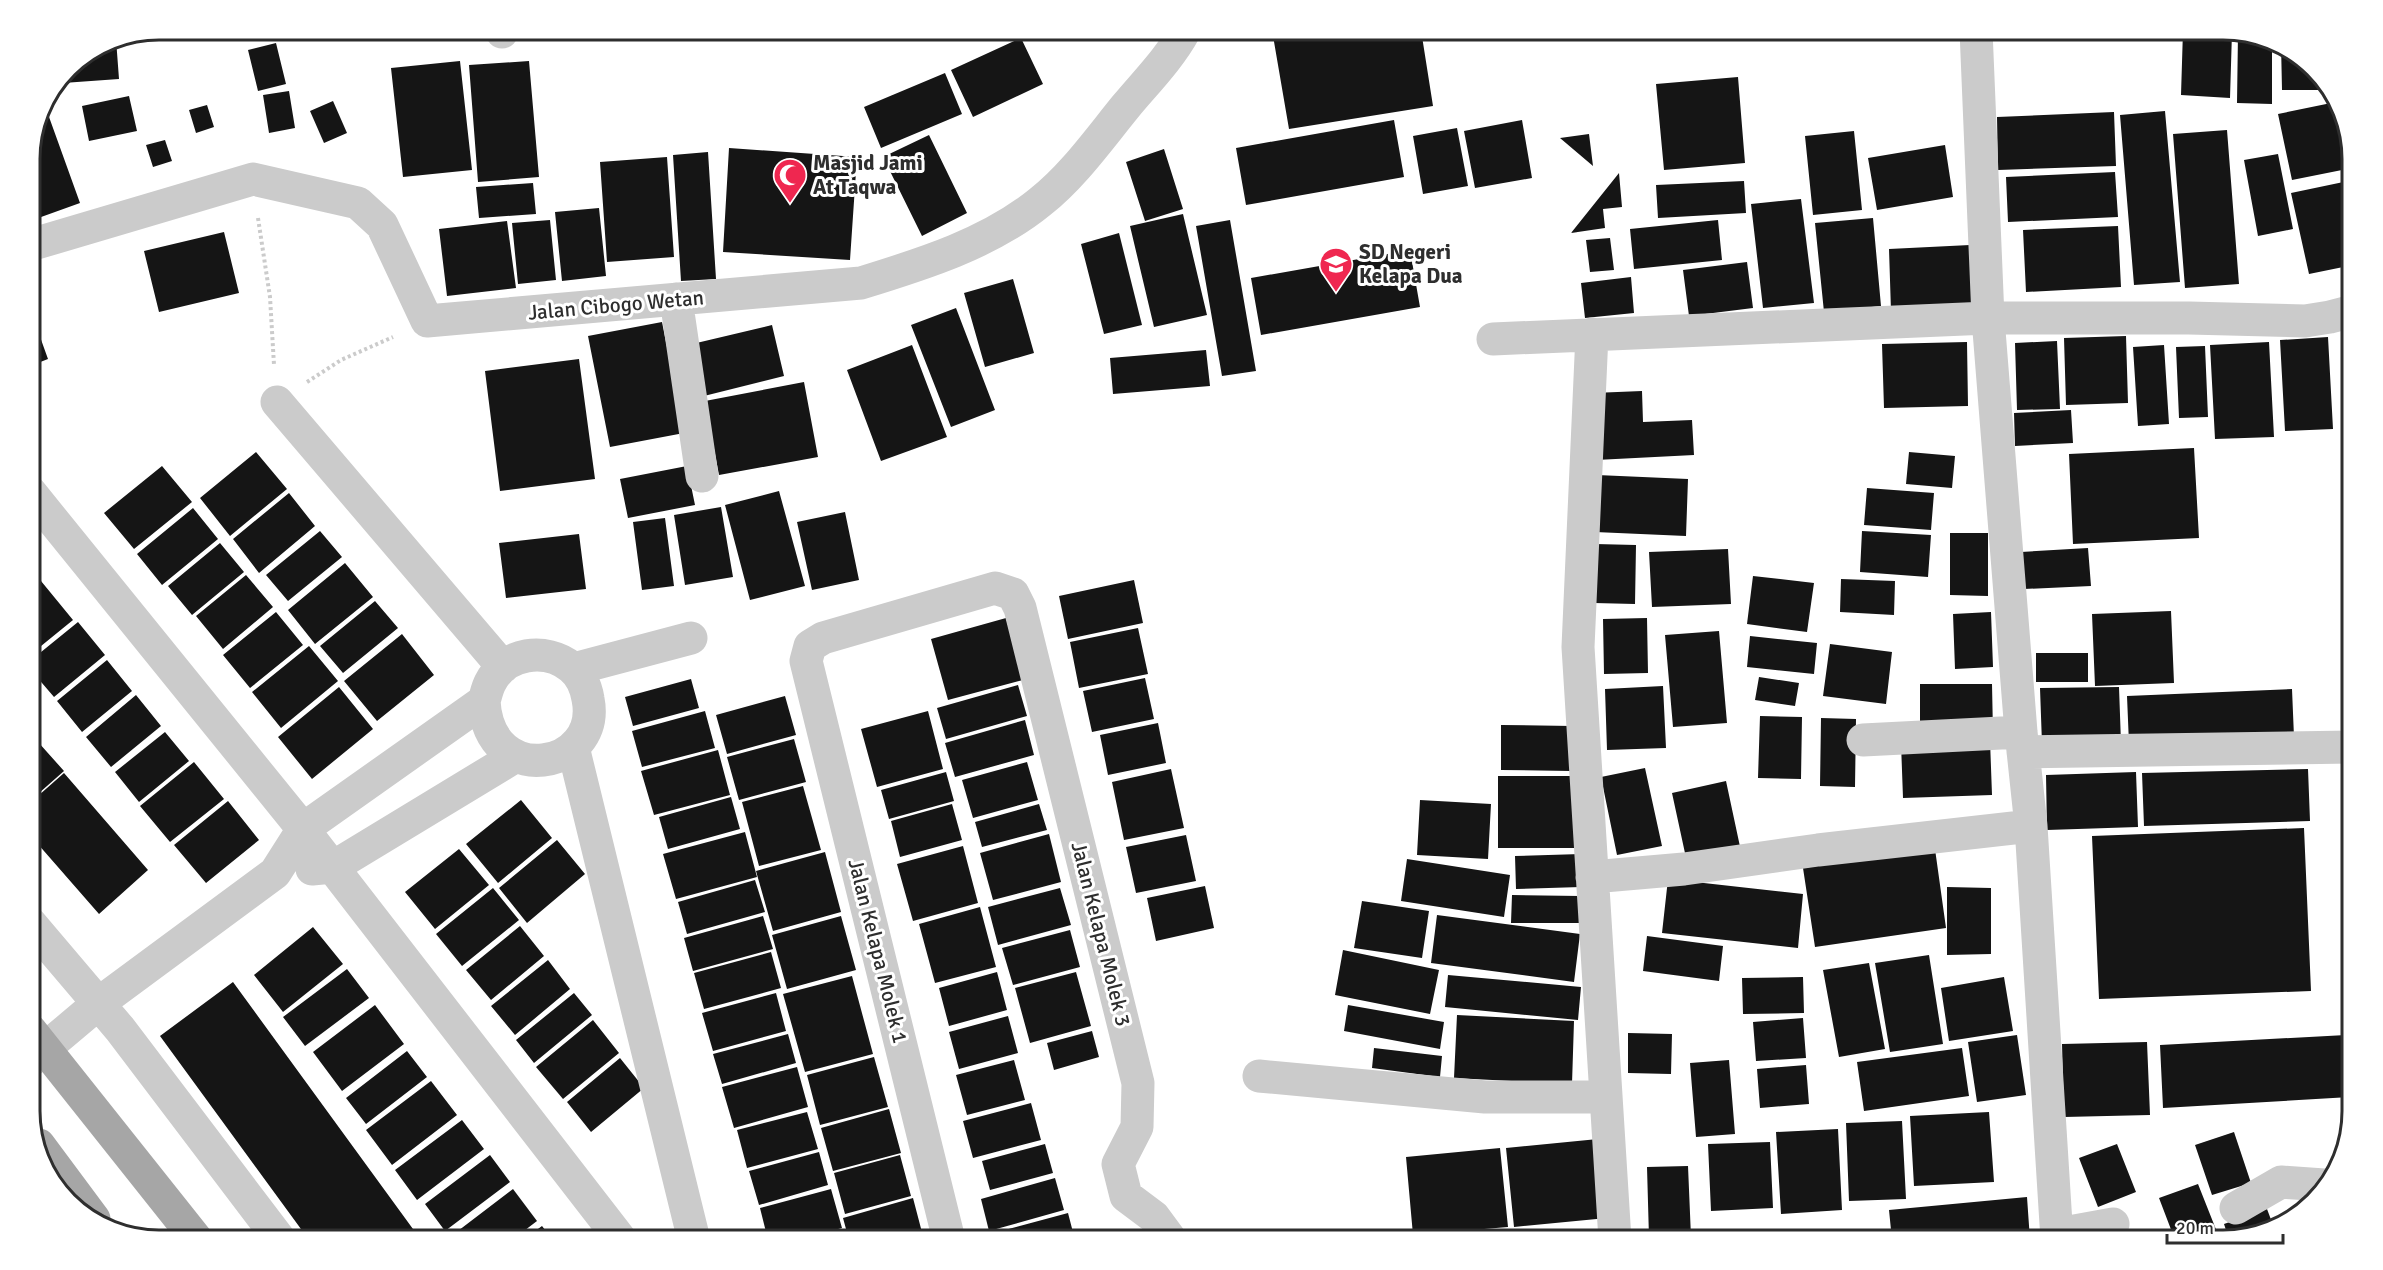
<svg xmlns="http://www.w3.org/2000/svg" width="2383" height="1270" font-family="Signika,sans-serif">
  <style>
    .building { fill: #151515 }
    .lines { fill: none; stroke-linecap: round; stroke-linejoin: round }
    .path { stroke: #cbcbcb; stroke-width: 4; stroke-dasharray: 3 3; stroke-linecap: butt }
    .minor { stroke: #cbcbcb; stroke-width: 33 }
    .major { stroke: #a6a6a6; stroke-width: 33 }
    .labels { text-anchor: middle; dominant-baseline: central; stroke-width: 6; stroke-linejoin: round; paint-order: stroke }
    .poi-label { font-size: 21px; font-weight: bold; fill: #2e2e2e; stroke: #fff; text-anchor: start }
    .street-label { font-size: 21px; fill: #2e2e2e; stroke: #fff }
    .rim { fill: none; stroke: #2e2e2e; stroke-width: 3 }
  </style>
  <rect width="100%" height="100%" fill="#fff"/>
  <path class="building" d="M240 30H284V31L243 41Z
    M633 30H694V39L633 40Z
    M1272 30H1421L1433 106 1289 129Z
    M2183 30H2224L2232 32 2230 98 2181 95Z
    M2238 33 2272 41V104L2237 103Z
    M1021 38 1043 84 973 117 951 70Z
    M116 39 119 79 63 83V75L68 68 110 40Z
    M276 43 286 84 258 91 248 50Z
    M2281 43 2321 79V90H2282Z
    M460 61 472 170 403 177 391 68Z
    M529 61 539 177 478 182 469 65Z
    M945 73 962 114 881 148 864 107Z
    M1738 77 1745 163 1664 170 1656 84Z
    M289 91 295 128 269 133 263 95Z
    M129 96 137 131 89 141 82 106Z
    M333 101 347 133 324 143 310 111Z
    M2336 102 2352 168 2292 180 2278 114Z
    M44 103 80 203 30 221V151L40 110Z
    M207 105 214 127 196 133 189 110Z
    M2165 111 2180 282 2134 285 2120 115Z
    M2114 112 2116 166 1998 170 1997 117Z
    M1394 120 1404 177 1246 205 1236 148Z
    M1522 120 1532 178 1475 188 1464 131Z
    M1457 128 1468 186 1423 194 1413 136Z
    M2227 130 2239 284 2185 288 2173 134Z
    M1854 131 1862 210 1813 215 1805 136Z
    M1589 134 1593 166 1560 138Z
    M929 135 967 213 922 236 883 157Z
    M165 140 172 161 153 167 146 145Z
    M1945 145 1953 197 1877 210 1868 158Z
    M729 148 857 157 850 260 723 252Z
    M1164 149 1183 209 1145 221 1126 162Z
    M708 152 716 279 681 281 673 155Z
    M2278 154 2293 229 2258 236 2244 160Z
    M667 157 674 257 607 262 600 162Z
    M2115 172 2118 217 2008 222 2006 177Z
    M1619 173 1622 207 1603 209 1605 228 1571 233Z
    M2353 180V265L2309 274 2291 193Z
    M1744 181 1746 213 1658 218 1656 185Z
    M533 183 536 214 479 218 476 187Z
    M1801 199 1814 303 1763 308 1751 204Z
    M599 208 606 276 562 281 555 212Z
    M1183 214 1207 315 1154 327 1130 226Z
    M1873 218 1881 306 1824 312 1815 223Z
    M550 220 556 280 518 284 512 223Z
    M1230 220 1256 371 1222 376 1196 226Z
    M1718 220 1722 260 1634 269 1630 229Z
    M507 221 516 288 447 296 439 229Z
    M2118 226 2121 287 2026 292 2023 230Z
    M224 232 239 293 159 312 144 251Z
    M1119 233 1142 325 1104 334 1081 244Z
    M1610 238 1614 270 1590 272 1586 240Z
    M1970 245 1973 307 1891 311 1889 249Z
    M1410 250 1420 307 1261 335 1251 278Z
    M1747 262 1753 308 1689 316 1683 270Z
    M1631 277 1634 313 1585 318 1581 283Z
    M1013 279 1034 353 985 367 964 293Z
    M956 308 995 410 951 427 911 325Z
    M30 309 48 359 30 366Z
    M662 322 684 433 610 447 588 336Z
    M772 325 784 376 700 397 688 345Z
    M2126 336 2128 403 2066 405 2064 338Z
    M2328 337 2333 429 2285 431 2280 340Z
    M2057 341 2060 409 2017 410 2015 343Z
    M1967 342 1968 406 1884 408 1882 344Z
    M2269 342 2274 437 2215 439 2210 345Z
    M912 345 947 437 881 461 847 370Z
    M2164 345 2169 424 2138 426 2133 347Z
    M2205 346 2208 417 2179 418 2176 347Z
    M1206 350 1210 386 1113 394 1110 358Z
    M579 359 595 479 500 491 485 371Z
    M804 382 818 457 719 475 705 401Z
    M1642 391 1643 422 1692 420 1694 455 1596 460 1593 393Z
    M2071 410 2073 443 2015 446 2014 413Z
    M2194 448 2199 538 2073 544 2069 454Z
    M256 452 287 489 230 536 200 498Z
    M1909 452 1955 456 1952 488 1906 484Z
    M162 466 192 502 134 549 104 513Z
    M687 466 695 505 628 518 620 479Z
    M1597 475 1688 479 1686 536 1595 532Z
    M1867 488 1934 493 1931 530 1864 525Z
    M779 491 805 586 750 600 725 505Z
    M289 493 315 526 259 573 233 539Z
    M721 507 733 577 685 585 674 515Z
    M193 508 218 539 162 585 137 554Z
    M845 512 859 580 812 590 797 522Z
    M665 518 674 586 642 590 633 522Z
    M320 531 342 557 288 601 266 575Z
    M1862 531 1931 535 1928 577 1860 572Z
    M1950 533H1988V596L1950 595Z
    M579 534 586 589 506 598 499 543Z
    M220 543 244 572 192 615 168 586Z
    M1595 544 1636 545 1635 604 1594 603Z
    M2088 548 2091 586 2024 589 2021 552Z
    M1728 549 1731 604 1652 607 1649 552Z
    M30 563 39 574 30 582Z
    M345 563 373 597 315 644 288 610Z
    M246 575 273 607 223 649 196 616Z
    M1753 576 1814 583 1807 632 1747 624Z
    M1841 579 1895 581 1894 615 1840 612Z
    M1134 580 1143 623 1068 639 1059 596Z
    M41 581 73 620 30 655V589Z
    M375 601 398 628 343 673 320 646Z
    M2171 611 2174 683 2095 686 2092 614Z
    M276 612 303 645 250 688 223 655Z
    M1991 612 1993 667 1955 669 1953 614Z
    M1006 618 1023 680 948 700 931 639Z
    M1647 618 1648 673 1604 674 1603 619Z
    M78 622 105 655 54 697 30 669V661Z
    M1138 628 1148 674 1079 688 1070 642Z
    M1719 631 1727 723 1673 727 1665 635Z
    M402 634 434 675 377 721 344 681Z
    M1750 636 1817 643 1814 674 1747 667Z
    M1830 644 1892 652 1886 704 1823 696Z
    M309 646 338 681 281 728 252 692Z
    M2036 653H2088V682H2036Z
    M107 660 132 691 82 732 57 701Z
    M1759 677 1799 683 1795 706 1755 700Z
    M1145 678 1154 719 1092 732 1083 691Z
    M691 679 699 708 633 726 625 697Z
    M1920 684H1992L1993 733H1920Z
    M1018 685 1027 716 946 739 937 708Z
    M1663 686 1666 748 1607 750 1605 689Z
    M339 687 373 729 312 779 278 737Z
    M2119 687 2121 743 2042 744 2040 688Z
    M2292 689 2294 737 2129 744 2127 696Z
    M136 695 161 726 111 767 86 737Z
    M785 696 796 735 727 754 716 715Z
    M705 711 715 748 642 767 632 731Z
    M928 711 943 769 877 787 861 729Z
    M1760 716 1802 717 1801 779 1758 778Z
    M1821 718 1856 719 1855 787 1820 786Z
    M1025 720 1034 755 955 777 945 743Z
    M1158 723 1166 763 1108 775 1100 735Z
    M1501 725 1572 726 1571 771 1501 770Z
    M165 732 189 761 139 802 115 772Z
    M30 733 64 771 30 801Z
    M794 739 806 782 739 800 727 757Z
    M1990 740 1992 795 1903 798 1901 743Z
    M718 750 730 795 654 815 641 771Z
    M194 762 224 799 170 842 140 806Z
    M1027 762 1038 800 973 818 962 780Z
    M1645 768 1662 846 1617 855 1601 777Z
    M1171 769 1184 828 1124 840 1112 782Z
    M2308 769 2310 821 2144 826 2142 773Z
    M946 772 954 801 889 819 881 790Z
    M2136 772 2138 827 2047 830 2046 775Z
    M64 773 148 870 99 914 30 835V803Z
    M1498 776H1575V848H1498Z
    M1726 781 1742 856 1688 867 1672 793Z
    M803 786 821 850 759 866 742 802Z
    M731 797 740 829 668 849 659 817Z
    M521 800 552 838 498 883 466 844Z
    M1420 800 1491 804 1488 859 1417 855Z
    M228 801 259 840 206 883 174 845Z
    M952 804 962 840 900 857 891 821Z
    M1039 804 1047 830 982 847 975 822Z
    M2304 828 2311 991 2099 999 2092 836Z
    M745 832 757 877 676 899 663 854Z
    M1049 834 1061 882 993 900 980 853Z
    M1186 835 1196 881 1136 893 1126 847Z
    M557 840 585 874 527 923 499 888Z
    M963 846 978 903 913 921 897 864Z
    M459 849 489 885 435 929 405 892Z
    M1935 849 1946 928 1815 947 1803 868Z
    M825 852 841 912 773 931 756 871Z
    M1581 854V887L1516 889 1515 856Z
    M1407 859 1510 875 1504 917 1401 901Z
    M1668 879 1803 894 1798 948 1662 933Z
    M755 880 765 912 687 934 678 902Z
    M1205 886 1214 928 1156 941 1147 898Z
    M1947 887 1991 888V954L1947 955Z
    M493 888 519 920 462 966 436 934Z
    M1060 888 1071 925 998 945 988 907Z
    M1512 895 1580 896V923H1511Z
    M1362 901 1429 911 1422 958 1354 948Z
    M980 907 996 967 935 983 919 924Z
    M1437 915 1580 934 1574 982 1431 963Z
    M763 916 773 949 693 971 684 938Z
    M841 916 856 970 787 989 772 935Z
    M520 926 544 956 491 1000 466 970Z
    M313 927 343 964 283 1012 254 975Z
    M1070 930 1080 967 1013 985 1002 948Z
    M1647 936 1723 946 1719 981 1643 971Z
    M1343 950 1439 970 1430 1014 1335 995Z
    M771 952 781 988 704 1009 694 973Z
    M1929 955 1943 1044 1890 1052 1875 963Z
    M548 960 570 989 515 1035 491 1006Z
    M1869 963 1885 1049 1839 1057 1823 970Z
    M347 969 369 998 305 1046 283 1017Z
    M997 972 1007 1010 949 1026 939 988Z
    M1076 972 1091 1026 1030 1043 1015 988Z
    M1448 975 1581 987 1578 1020 1445 1007Z
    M852 976 873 1054 805 1072 783 994Z
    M1803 977 1804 1013 1743 1014 1742 978Z
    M2004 977 2013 1031 1949 1041 1941 988Z
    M233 982 421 1240H309L160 1036Z
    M574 993 592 1015 534 1063 516 1040Z
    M776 993 786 1031 713 1051 702 1013Z
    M375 1005 404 1044 342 1091 313 1052Z
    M1348 1005 1444 1022 1440 1049 1344 1031Z
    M1457 1015 1574 1021 1572 1084 1454 1078Z
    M1008 1016 1018 1053 959 1069 949 1032Z
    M1803 1018 1806 1058 1756 1061 1753 1022Z
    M593 1020 619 1053 563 1099 536 1067Z
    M1092 1031 1099 1057 1054 1070 1047 1043Z
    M1628 1033 1672 1034 1671 1074 1628 1073Z
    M788 1034 796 1063 722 1084 713 1054Z
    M2017 1035 2026 1095 1977 1102 1968 1042Z
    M2346 1035 2350 1097 2163 1108 2160 1045Z
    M2147 1042 2150 1115 2064 1117 2062 1044Z
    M1374 1048 1442 1056 1440 1077 1372 1068Z
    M1962 1048 1969 1096 1864 1111 1857 1062Z
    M407 1051 427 1077 366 1124 346 1098Z
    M874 1057 888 1107 820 1125 807 1075Z
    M620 1058 644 1088 591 1132 567 1102Z
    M1014 1060 1025 1100 967 1115 956 1075Z
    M1729 1060 1735 1134 1696 1137 1690 1063Z
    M1806 1065 1809 1104 1760 1108 1757 1069Z
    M797 1067 808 1107 734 1128 722 1087Z
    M431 1081 457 1115 392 1165 366 1130Z
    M1031 1103 1041 1140 973 1158 963 1121Z
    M889 1109 901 1153 833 1171 821 1128Z
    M807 1112 818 1149 747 1168 737 1130Z
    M1989 1112 1994 1182 1914 1186 1910 1116Z
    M462 1120 484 1149 417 1200 395 1170Z
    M1902 1121 1906 1199 1849 1201 1846 1123Z
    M1838 1129 1842 1210 1781 1214 1776 1132Z
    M2234 1132 2251 1183 2212 1195 2195 1145Z
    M1598 1139 1607 1218 1514 1227 1506 1148Z
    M1770 1142 1773 1208 1711 1211 1708 1144Z
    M1045 1144 1053 1173 990 1190 982 1161Z
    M2117 1144 2136 1192 2098 1207 2079 1158Z
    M1500 1148 1508 1227 1413 1235 1406 1157Z
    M819 1152 828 1185 759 1205 749 1171Z
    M490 1155 510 1182 445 1231 425 1204Z
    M900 1155 911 1196 845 1214 834 1173Z
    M1688 1166 1691 1237 1649 1238 1647 1167Z
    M1055 1178 1064 1210 989 1231 981 1199Z
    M2198 1184 2217 1232 2198 1240H2175L2159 1198Z
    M513 1189 537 1221 512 1240H452L450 1237Z
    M831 1189 842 1228 797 1240H768L760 1208Z
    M2027 1197 2030 1240H1892L1889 1210Z
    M913 1198 924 1240H849L843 1218Z
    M2267 1209 2273 1225 2229 1239 2224 1224Z
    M1068 1213 1075 1240H999L997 1232Z
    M542 1226 553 1240H523Z
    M843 1231 845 1240H815L814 1239Z"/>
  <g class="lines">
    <path class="path" d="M258 218 270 297 274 365
      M307 382 341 360 393 337"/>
    <path class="minor" d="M502 30V32
      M1976 30 1988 318 2021 732 2031 826 2057 1240
      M30 245 253 179 358 203 382 225 427 321 861 283C923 264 990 243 1040 202 1073 176 1099 139 1126 106 1146 82 1170 58 1185 30
      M676 299 702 476
      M1592 334 1578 647 1615 1240
      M1493 339 1988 318H2189L2305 321 2330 317 2353 311
      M277 402 503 667
      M30 492 303 829 621 1240
      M574 669 691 638
      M1863 740 2021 732
      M573 747 694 1240
      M2023 752 2353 747
      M312 869 333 867 516 756
      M1592 877 1684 869 1818 850 2031 826
      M30 923 120 1029 280 1240
      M30 1061 99 1003 275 873 303 829 484 701C486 695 487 689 490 683 505 652 546 647 571 667 581 675 586 687 588 699 602 769 489 791 484 701
      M1259 1076 1485 1097H1605
      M2236 1208 2281 1182 2324 1185
      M2058 1234 2113 1224
      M949 1240 806 661 810 646 823 638 995 588 1013 594 1020 608 1138 1083 1137 1127 1118 1164 1126 1196 1154 1217 1171 1240"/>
    <path class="major" d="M30 1030 197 1240
      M39 1145 94 1219"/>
  </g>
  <defs>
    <g id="mosque-pin" transform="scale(1.725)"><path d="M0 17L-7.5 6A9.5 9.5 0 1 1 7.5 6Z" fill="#ef2750" stroke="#fff"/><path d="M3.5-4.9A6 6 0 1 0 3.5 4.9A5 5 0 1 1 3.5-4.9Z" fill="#fff"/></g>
    <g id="school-pin" transform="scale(1.725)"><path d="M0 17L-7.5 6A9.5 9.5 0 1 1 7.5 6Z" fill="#ef2750" stroke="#fff"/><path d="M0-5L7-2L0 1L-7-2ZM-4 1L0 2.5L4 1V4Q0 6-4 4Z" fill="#fff"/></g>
  </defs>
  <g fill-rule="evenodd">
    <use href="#mosque-pin" x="790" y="175"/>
    <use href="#school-pin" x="1336" y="264"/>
  </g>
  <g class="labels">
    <g class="poi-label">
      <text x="813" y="163">Masjid Jami<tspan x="813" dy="24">At Taqwa</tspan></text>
      <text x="1359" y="252">SD Negeri<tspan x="1359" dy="24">Kelapa Dua</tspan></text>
    </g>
    <g class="street-label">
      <text transform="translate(616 305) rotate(-5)">Jalan Cibogo Wetan</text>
      <text transform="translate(1101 934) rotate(76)">Jalan Kelapa Molek 3</text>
      <text transform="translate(878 951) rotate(76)">Jalan Kelapa Molek 1</text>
    </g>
  </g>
  <path d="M0 0H2383V1270H0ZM159 40H2223A119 119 0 0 1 2342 159V1111A119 119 0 0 1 2223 1230H159A119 119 0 0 1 40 1111V159A119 119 0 0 1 159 40Z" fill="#fff" fill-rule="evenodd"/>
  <path class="rim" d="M159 40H2223A119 119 0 0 1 2342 159V1111A119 119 0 0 1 2223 1230H159A119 119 0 0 1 40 1111V159A119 119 0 0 1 159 40Z"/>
  <path d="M2167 1234v9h116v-9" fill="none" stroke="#2e2e2e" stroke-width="3"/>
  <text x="2176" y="1234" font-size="18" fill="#2e2e2e" stroke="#ffffff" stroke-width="4.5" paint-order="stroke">20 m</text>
</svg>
